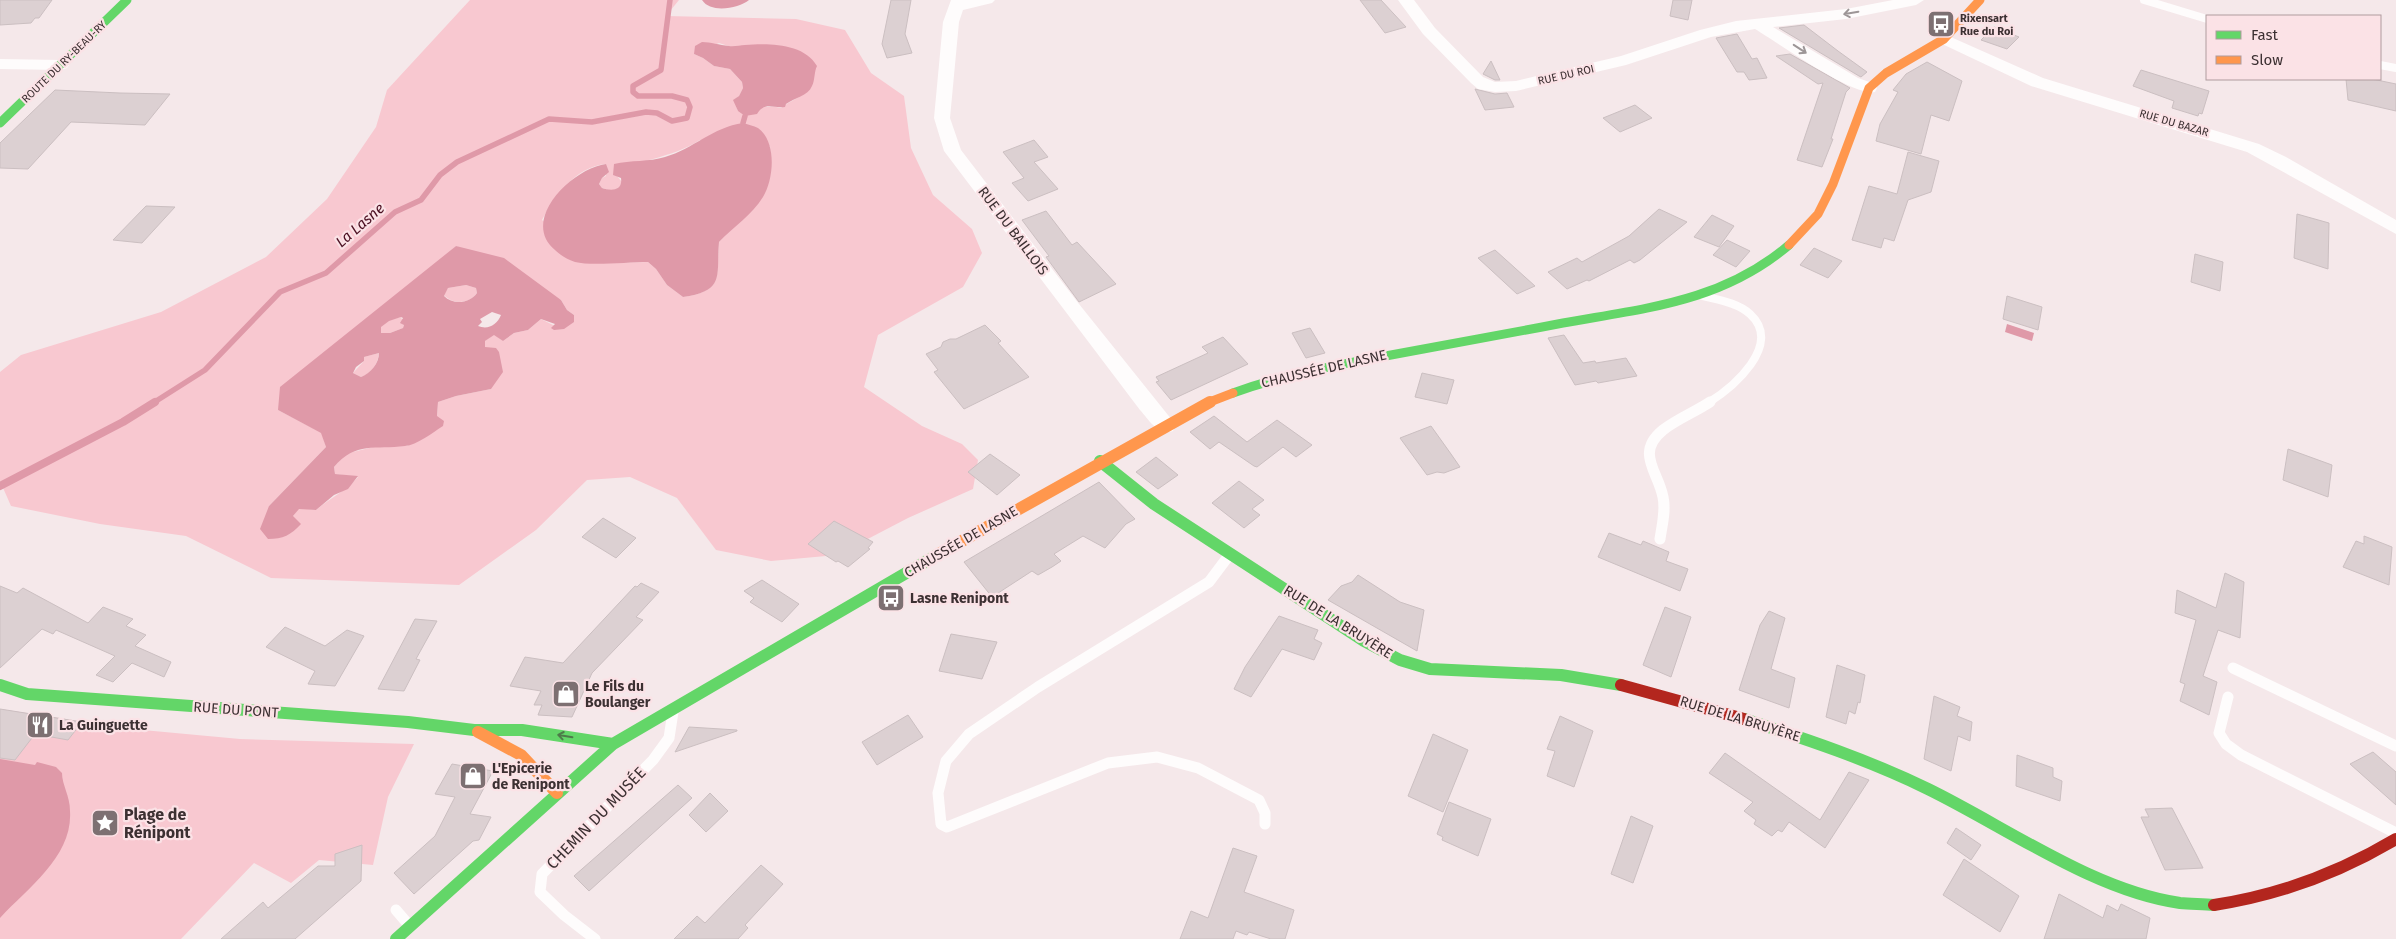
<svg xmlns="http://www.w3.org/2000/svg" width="2396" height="939" font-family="'Fira Sans',sans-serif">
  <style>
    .green { fill: #f8c8d0; fill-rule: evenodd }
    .water { fill: #df99a8; fill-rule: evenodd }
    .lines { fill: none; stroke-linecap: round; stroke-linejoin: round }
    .stream-far1 { stroke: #df99a8; stroke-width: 5.5 }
    .stream { stroke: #df99a8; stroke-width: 8 }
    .building { fill: #dcd0d2; stroke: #cbbfc1 }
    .lane-far1 { stroke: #fefcfc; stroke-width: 8 }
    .lane { stroke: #fefcfc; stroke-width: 11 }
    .street { fill: #fefcfc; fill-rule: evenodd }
    .fast-far1 { stroke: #63d668; stroke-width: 9 }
    .fast { stroke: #63d668; stroke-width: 12 }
    .slow-far1 { stroke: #ff974d; stroke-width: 9 }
    .slow { stroke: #ff974d; stroke-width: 12 }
    .jam { stroke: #b3261e; stroke-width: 12 }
    .oneway { stroke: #9d9697 }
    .oneway2 { stroke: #4e7b4a }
    .labels { text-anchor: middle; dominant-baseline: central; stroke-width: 4.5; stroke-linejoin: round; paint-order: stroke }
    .far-poi-label { font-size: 11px; font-weight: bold; fill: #3c3032; stroke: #fbe2e6; text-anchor: start }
    .far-street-label { font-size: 11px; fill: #3c3032; stroke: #fbe2e6 }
    .street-label { font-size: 14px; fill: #3c3032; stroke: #fbe2e6 }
    .poi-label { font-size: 14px; font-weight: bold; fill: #3c3032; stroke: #fbe2e6; text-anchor: start }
    .water-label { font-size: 15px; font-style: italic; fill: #4b1022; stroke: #fbe2e6 }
    .near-poi-label { font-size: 16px; font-weight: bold; fill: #3c3032; stroke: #fbe2e6; text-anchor: start }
    .near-street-label { font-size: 16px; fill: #3c3032; stroke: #fbe2e6 }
  </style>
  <rect width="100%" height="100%" fill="#f5e8ea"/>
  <path class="green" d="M470 0H679L666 16 796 19 845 30 871 73 904 96 911 148 933 195 972 229 982 253 963 287 878 335 864 387 922 426 962 444 978 460 973 489 908 518 837 555 771 561 716 550 677 498 630 477 587 480 536 530 459 585 271 578 186 536 100 524 11 506 0 481V372L21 355 161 312 266 257 327 199 376 127 387 90ZM719 43 814 73C811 97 798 95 781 108 768 104 752 110 738 111L734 100 739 96 743 88 742 82 730 69 714 66 703 58 694 54ZM700 140 770 146C775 202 752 206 719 242 716 275 725 291 683 297L667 285 656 269 648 262 591 263 542 220C556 195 575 167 606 164V176L602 178 599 184 602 188C610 191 619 192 622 182L617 176C628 170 640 162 653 159 670 154 684 150 700 140ZM456 246 561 300 567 310 574 315 555 326 541 319 528 330 514 333 503 341 494 334 485 341V348H496L491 389 456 396 438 402 437 417 407 446H377L345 454 334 467 335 474 358 477C346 491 330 498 316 510L299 508 293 516 269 506 326 447 322 433 278 410Z
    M466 285 476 288 477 293C469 304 453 305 444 295L448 288Z
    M401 317 404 325 403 328 390 333H381L380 327 389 320Z
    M379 353C378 363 372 373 361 377L353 373 364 361V357Z
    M0 709 132 729 240 739 414 744 388 797 373 865 319 860 291 883 254 863 181 939H0Z"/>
  <path class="water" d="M702 0H749C739 8 711 14 702 0Z
    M702 42C711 42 719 45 729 46 734 47 740 45 745 45 768 43 804 43 817 66 814 72 815 80 812 86 808 96 794 98 786 104L785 107C774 109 765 101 757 114L745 116 738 111 733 100 739 96 743 88 742 82 730 69 714 66 703 58 694 54 695 46Z
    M743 123C747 124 754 126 758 128 777 142 774 179 763 197 752 215 733 227 719 242 716 275 726 291 683 297L667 285 656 269 648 262C628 262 591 266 575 262 568 260 560 255 555 250 519 220 573 168 606 164L609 172 602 178 599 184 602 188C611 191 623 191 621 178L613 175 614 164C631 160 649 162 665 157 693 149 713 127 743 123Z
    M456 246 504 258 561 300 567 310 574 315V322L564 329 554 330 551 328 555 324 541 319 528 330 514 333 503 341 494 335 485 341V347L496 348 499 352 503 372 491 389 456 396 438 402 437 416 444 421 443 426C432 433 417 445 405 446 375 450 356 441 334 467L335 474 358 476 348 489 334 495 316 510 299 509 293 516 301 524C291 535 283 539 268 539L260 529 269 506 326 447 321 433 278 410 280 387ZM466 285 476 288 477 293C469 304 453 305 444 296L448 288ZM492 312 501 315C497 325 488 330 478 326L482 322 480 319ZM401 317 403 318 400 323 404 325 403 328 390 333H381V327L389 321ZM379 353C379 363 371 373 361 377L353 373 356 367 364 361V357Z
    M2007 324 2034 333 2032 341 2005 332Z
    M0 759 35 765 37 762 56 767 62 773C62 785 70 796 70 811 73 856 29 887 0 918Z"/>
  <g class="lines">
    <path class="stream-far1" d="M743 123 745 116
      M153 403 205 370 280 292 326 273 395 212 421 200 440 175 457 162 549 119 592 122 646 112 657 113 672 121 687 118 690 107 687 100 672 96H638L633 92V86L661 70 670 0"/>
    <path class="stream" d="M0 486 123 422 155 402"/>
  </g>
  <path class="building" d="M0 0H52L39 18H35L31 23 0 25Z
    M891 0H911L905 34 912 53 887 58 882 44Z
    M1360 0H1381L1406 27 1385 33Z
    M1673 0H1692L1688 20 1670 16Z
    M1804 25 1838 51 1867 72 1861 77 1859 76 1779 28Z
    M1994 27 2019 37 2007 49 1981 40Z
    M1737 34 1752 59 1757 58 1767 78 1749 80 1744 72H1737L1716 38Z
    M1790 54 1850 88 1846 92 1831 139H1833L1822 167 1797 160 1823 83 1818 84 1776 56Z
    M1491 61 1500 80H1495L1483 74Z
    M1927 62 1962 81 1949 121 1931 115 1921 154 1876 141 1880 124 1898 92 1893 90 1906 74Z
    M2141 70 2209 91 2202 114 2199 113 2198 116 2172 108 2174 101 2133 86Z
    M2346 79H2372L2396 84V111L2348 100Z
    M1475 89 1495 94 1507 93 1514 107 1485 110Z
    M55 90 120 93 170 94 145 125 71 122 28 169 0 168V143Z
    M1635 105 1652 118 1620 132 1603 118Z
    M1034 140 1048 157 1034 162 1058 189 1028 201 1012 183 1024 178 1003 152Z
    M1908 152 1939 161 1931 192 1908 200 1894 241 1884 238 1881 248 1852 240 1869 186 1897 194Z
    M146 206 175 207 142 243 113 240Z
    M1659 209 1687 222 1640 260 1634 263 1630 260 1589 281 1587 280 1567 289 1548 272 1577 258 1582 262 1629 236Z
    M1046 211 1072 245 1077 242 1116 284 1079 302 1046 257 1049 256 1022 220Z
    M2297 214 2329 223 2328 269 2294 258Z
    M1712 215 1734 226 1719 247 1694 237Z
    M1727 240 1750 251 1736 267 1713 255Z
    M1814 248 1842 261 1828 278 1800 265Z
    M1495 250 1535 286 1517 294 1478 258Z
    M2195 254 2223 262 2220 291 2191 282Z
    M2007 296 2042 307 2038 330 2003 319Z
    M985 325 1001 341 998 343 1029 377 964 409 934 372 938 370 926 354 941 347 943 342 950 339H956Z
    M1310 328 1325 353 1306 358 1292 333Z
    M1564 335 1583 363 1595 361 1596 363 1626 358 1637 376 1598 383 1596 381 1575 385 1548 338Z
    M1223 337 1248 364 1171 400 1156 382 1159 381 1156 377 1208 353 1202 347Z
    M1422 373 1454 380 1447 404 1415 397Z
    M1214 416 1247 442 1277 420 1312 445 1296 457 1283 447 1257 467 1254 466 1219 442 1210 449 1190 432Z
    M1431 426 1451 454 1460 467 1444 473 1437 472 1427 475 1400 438Z
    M2288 449 2332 465 2328 497 2283 480Z
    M990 454 1020 475 997 495 968 472Z
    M1156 457 1178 475 1158 489 1136 472Z
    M1239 481 1264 500 1252 509 1260 515 1244 528 1212 503Z
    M1099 482 1135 519 1126 524 1105 548 1083 536 1054 554 1061 561 1052 567 1038 575 1032 571 992 597 964 562Z
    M603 518 636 538 616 558 582 537Z
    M834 521 873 542 868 548 870 549 848 567 838 561 836 562 808 544Z
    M1609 533 1641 545 1643 541 1669 552 1666 561 1688 569 1680 591 1598 557Z
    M2364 536 2392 547 2389 585 2343 567 2356 541 2364 544Z
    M2225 573 2244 582 2240 638 2218 630 2203 676 2217 682 2209 715 2180 701 2185 684 2180 682 2196 620 2175 613 2177 590 2216 608Z
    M1358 575 1400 602 1424 610 1417 651 1328 600 1341 586 1352 582Z
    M762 580 799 604 782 622 750 602 754 598 744 591Z
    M641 583 659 592 636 617 643 620 592 673 572 717 538 715 542 705H534L541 691 510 686 525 657 563 663 635 586 637 587Z
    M0 586 17 593 23 588 88 623 103 607 133 619 126 626 146 635 135 646 171 662 164 677 132 663 113 682 96 675 115 656 56 630 53 634 42 629 0 668Z
    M1665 607 1691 617 1671 677 1643 665Z
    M1769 611 1785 618 1771 669 1795 678 1789 708 1739 690 1760 625Z
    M1279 616 1318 630 1314 639 1322 643 1314 660 1282 649 1251 697 1234 689 1245 667Z
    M415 619 437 621 416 659 420 660 404 691 378 689Z
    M285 627 325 646 347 630 364 636 335 686 308 684 315 671 266 647Z
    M951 634 997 642 982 679 939 671Z
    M1837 665 1865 675 1860 703 1858 702 1855 714 1849 711 1846 724 1826 717Z
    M1934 696 1960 707 1957 716 1972 722 1970 741 1958 736 1951 771 1924 759Z
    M0 709 82 722 68 740 35 734 15 760 0 758Z
    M908 715 923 737 877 765 862 742Z
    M1560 716 1593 731 1574 787 1547 776 1555 751 1547 749Z
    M689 727 737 730V731L675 752Z
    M1433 734 1468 750 1443 812 1408 796Z
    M2373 752 2396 772V805L2350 764Z
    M1725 753 1820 820 1849 772 1869 780 1825 848 1789 822 1782 832 1778 830 1772 836 1754 824 1756 820 1744 811 1753 802 1709 773Z
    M2017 755 2053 768V777L2062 781 2060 801 2016 786Z
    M452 764 493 771 470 814 491 817 479 840 473 841 414 894 394 873 435 836 455 797 435 794Z
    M678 785 692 798 589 891 574 876Z
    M710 793 728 811 706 832 689 815Z
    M1449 802 1491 819 1478 856 1442 840 1443 837 1437 834Z
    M2172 808 2196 854 2203 868 2165 870 2141 817H2149L2145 809Z
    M1631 816 1653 826 1633 883 1611 874Z
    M1956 828 1981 845 1971 860 1947 843Z
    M362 845 361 881 295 939H221L263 902 268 908 318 866H335V854Z
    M1233 848 1257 856 1244 892 1294 910 1285 939H1271L1249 932 1247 935 1236 931 1233 939H1180L1191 911 1208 918Z
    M1964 859 2019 896 2000 932 1943 895Z
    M761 865 783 884 745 925 748 928 738 939H674L697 916 705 923Z
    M2059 894 2103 918 2107 905 2118 911 2121 904 2150 918 2146 939H2044Z"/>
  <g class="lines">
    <path class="lane-far1" d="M2144 0 2207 19
      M2380 65 2396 68
      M1703 296C1719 300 1738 303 1750 314 1784 345 1732 388 1708 403"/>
    <path class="lane" d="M1660 539C1662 525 1666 511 1663 497 1658 471 1635 453 1663 430 1677 419 1695 412 1710 402
      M1230 554 1209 582 1038 687 969 734 946 761 938 793 941 824 947 827 1108 763 1157 757 1198 768 1259 800 1265 813V824
      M2233 668 2396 746
      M2228 697 2219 733 2226 744 2241 755 2396 833
      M396 910 408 924
      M595 939 564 915 540 892 542 874 653 760 669 738 673 712"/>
    <path class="street" d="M951 0H995L992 3 963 10 959 22 950 118 961 150 1079 304 1176 425 1173 431C1158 436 1150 421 1140 410L944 151 934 118 943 22Z
      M1398 0H1414L1435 28 1483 77 1495 82 1516 81 1621 56 1700 30 1736 21 1846 9 1893 0H1924L1916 5 1846 19 1773 27 1858 78 1875 84 1877 88 1875 92C1853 97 1777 42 1755 29L1711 37 1626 65 1516 91 1495 92 1478 89 1471 83 1423 34Z
      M1944 34 2043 78 2259 144 2286 157 2396 220V234L2247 152 2031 86 1938 42 1936 39 1938 36Z
      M0 59 61 60 67 62 69 65 67 68 61 70 0 69Z"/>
    <path class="fast-far1" d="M0 123 127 0
      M1233 393C1285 374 1338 365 1391 355 1449 344 1506 334 1563 323 1646 308 1722 302 1789 245"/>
    <path class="fast" d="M1100 461 1154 504 1364 641 1400 660 1430 669 1561 675 1621 685
      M0 685 27 694 408 722 474 730H522L613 744
      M1744 719C1806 739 1869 760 1928 789 2006 827 2094 891 2180 903 2191 904 2203 904 2214 905
      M396 939 613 744 937 555"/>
    <path class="slow-far1" d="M1789 245 1818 214 1833 184 1869 88 1886 73 1944 39 1980 0
      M1207 403 1233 393"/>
    <path class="slow" d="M937 555 1210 402
      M478 732 521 755 557 793"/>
    <path class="jam" d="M1621 685 1744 719
      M2214 905C2280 895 2339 873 2396 839"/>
  </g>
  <defs><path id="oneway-shaft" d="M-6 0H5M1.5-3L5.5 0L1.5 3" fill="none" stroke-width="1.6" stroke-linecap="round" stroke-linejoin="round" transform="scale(1.25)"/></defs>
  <g class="oneway">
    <use href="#oneway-shaft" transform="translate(1851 13) rotate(170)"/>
    <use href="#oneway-shaft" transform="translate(1800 49) rotate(33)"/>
  </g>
  <use class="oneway2" href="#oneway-shaft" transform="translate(565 736) rotate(-171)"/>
  <defs>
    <g id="bus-square" transform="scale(1.4375)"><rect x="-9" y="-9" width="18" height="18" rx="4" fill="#7d7072" stroke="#fbe2e6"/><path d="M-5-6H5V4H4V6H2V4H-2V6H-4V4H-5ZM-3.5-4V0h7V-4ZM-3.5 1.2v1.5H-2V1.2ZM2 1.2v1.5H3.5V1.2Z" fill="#fff"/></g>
    <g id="shop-square" transform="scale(1.4375)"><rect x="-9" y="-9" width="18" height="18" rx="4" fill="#7d7072" stroke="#fbe2e6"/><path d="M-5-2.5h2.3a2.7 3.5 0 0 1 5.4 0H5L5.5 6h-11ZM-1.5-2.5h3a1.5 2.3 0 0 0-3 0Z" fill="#fff"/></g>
    <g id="restaurant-square" transform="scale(1.4375)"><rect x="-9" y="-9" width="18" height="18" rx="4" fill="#7d7072" stroke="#fbe2e6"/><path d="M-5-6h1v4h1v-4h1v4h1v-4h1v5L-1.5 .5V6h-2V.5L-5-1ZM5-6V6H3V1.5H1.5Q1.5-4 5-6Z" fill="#fff"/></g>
    <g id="sight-square" transform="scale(1.4375)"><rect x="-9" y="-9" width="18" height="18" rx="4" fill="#7d7072" stroke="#fbe2e6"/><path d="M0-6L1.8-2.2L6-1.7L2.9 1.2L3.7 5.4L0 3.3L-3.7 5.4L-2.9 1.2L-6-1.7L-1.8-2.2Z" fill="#fff"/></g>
  </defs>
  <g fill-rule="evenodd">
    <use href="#bus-square" x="1941" y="24"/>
    <use href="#bus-square" x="891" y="598"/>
    <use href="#shop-square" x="566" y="694"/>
    <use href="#restaurant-square" x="40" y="725"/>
    <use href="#shop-square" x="473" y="776"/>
    <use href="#sight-square" x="105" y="823"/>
  </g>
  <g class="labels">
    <g class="far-poi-label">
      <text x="1960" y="18">Rixensart<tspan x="1960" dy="13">Rue du Roi</tspan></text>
    </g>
    <g class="far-street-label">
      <text transform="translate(64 62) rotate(-44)">ROUTE DU RY-BEAU-RY</text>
      <text transform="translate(1566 75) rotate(-13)">RUE DU ROI</text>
      <text transform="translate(2174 123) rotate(16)">RUE DU BAZAR</text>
    </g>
    <g class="street-label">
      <text transform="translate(1013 231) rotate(53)">RUE DU BAILLOIS</text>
      <text transform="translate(1324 369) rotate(-13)">CHAUSSÉE DE LASNE</text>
      <text transform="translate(961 542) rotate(-30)">CHAUSSÉE DE LASNE</text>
      <text transform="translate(1338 622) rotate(32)">RUE DE LA BRUYÈRE</text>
      <text transform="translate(236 710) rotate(4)">RUE DU PONT</text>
      <text transform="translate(1740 719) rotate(17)">RUE DE LA BRUYÈRE</text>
    </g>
    <g class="poi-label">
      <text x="910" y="598">Lasne Renipont</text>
      <text x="585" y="686">Le Fils du<tspan x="585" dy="16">Boulanger</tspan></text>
      <text x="59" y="725">La Guinguette</text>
      <text x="492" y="768">L'Epicerie<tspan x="492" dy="16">de Renipont</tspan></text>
    </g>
    <g class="water-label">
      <text transform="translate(360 225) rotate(-41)">La Lasne</text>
    </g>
    <g class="near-poi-label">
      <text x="124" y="814">Plage de<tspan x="124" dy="18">Rénipont</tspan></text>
    </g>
    <g class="near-street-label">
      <text transform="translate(596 818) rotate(-46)">CHEMIN DU MUSÉE</text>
    </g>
  </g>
  <rect x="2206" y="15" width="175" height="65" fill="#fbe2e6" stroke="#af9b9e"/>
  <rect x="2216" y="31" width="25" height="8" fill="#63d668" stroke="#af9b9e"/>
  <text x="2251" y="40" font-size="15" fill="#3c3032">Fast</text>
  <rect x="2216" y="56" width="25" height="8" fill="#ff974d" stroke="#af9b9e"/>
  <text x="2251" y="65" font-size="15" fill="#3c3032">Slow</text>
</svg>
